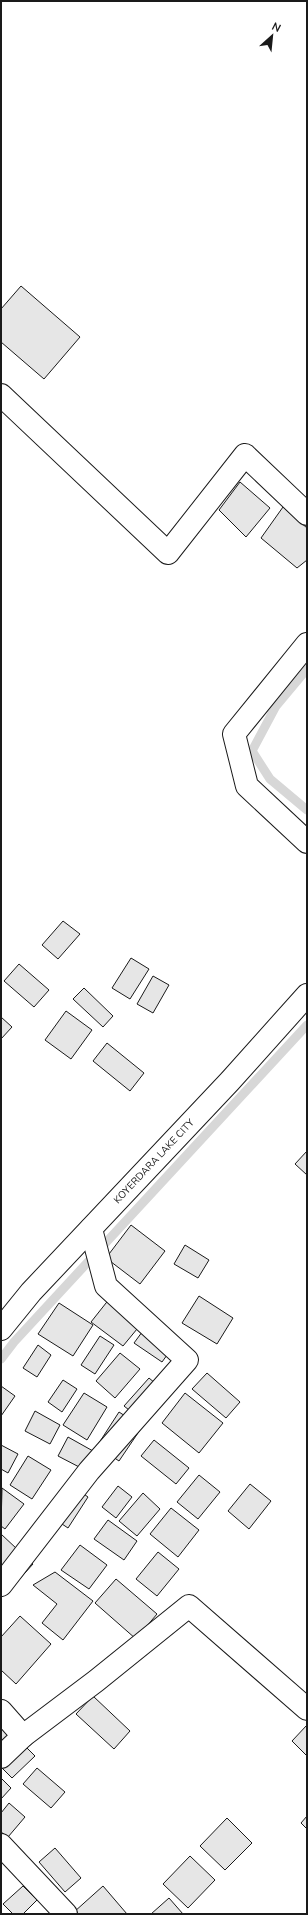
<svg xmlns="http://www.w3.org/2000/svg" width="308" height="1915" font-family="'Nunito Sans',sans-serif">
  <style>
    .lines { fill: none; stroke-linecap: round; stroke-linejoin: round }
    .stream { stroke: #d7d7d7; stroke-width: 9 }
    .building { fill: #e6e6e6; stroke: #1a1a1a }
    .street-casing { stroke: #1a1a1a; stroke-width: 24 }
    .street { stroke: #fff; stroke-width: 22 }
    .labels { text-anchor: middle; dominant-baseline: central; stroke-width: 3; stroke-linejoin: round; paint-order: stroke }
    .street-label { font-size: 10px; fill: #1a1a1a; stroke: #fff }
  </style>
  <rect width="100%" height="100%" fill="#fff"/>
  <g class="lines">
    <path class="stream" d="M307 669 276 706 252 751 270 779 307 810
      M1 1359 14 1342 307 1025"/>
  </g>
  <path class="building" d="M21 286 80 337 44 379 1 342V309Z
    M240 482 270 508 246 537 219 510Z
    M283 507 307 528V560L297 568 261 538Z
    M63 921 80 934 58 959 42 945Z
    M131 958 149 969 130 999 112 988Z
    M19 964 49 990 34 1007 4 981Z
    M153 976 169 985 153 1013 137 1004Z
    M84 988 113 1016 103 1027 73 999Z
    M66 1011 92 1030 71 1059 45 1040Z
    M1 1017 12 1027 1 1039Z
    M107 1043 144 1073 130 1091 93 1061Z
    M307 1151V1175L295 1164Z
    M131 1225 165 1251 140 1284 106 1258Z
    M185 1245 209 1260 198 1278 174 1264Z
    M199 1296 233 1318 217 1344 182 1323Z
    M110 1298 142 1323 123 1346 91 1322Z
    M59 1303 93 1325 73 1356 38 1334Z
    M148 1324 175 1344 162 1362 134 1343Z
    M100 1336 114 1345 95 1374 81 1365Z
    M38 1345 51 1355 37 1377 23 1368Z
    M120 1353 140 1369 115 1398 96 1381Z
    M207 1373 240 1402 226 1418 192 1389Z
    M149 1378 168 1394 144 1422 124 1406Z
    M63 1380 77 1389 62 1412 48 1402Z
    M1 1386 15 1396 1 1416Z
    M84 1393 107 1407 87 1440 63 1425Z
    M185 1393 223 1423 199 1453 162 1423Z
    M35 1411 60 1425 50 1444 25 1431Z
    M119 1412 142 1427 119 1461 97 1446Z
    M68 1437 93 1451 83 1469 58 1456Z
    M154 1440 189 1468 176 1484 141 1456Z
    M1 1445 18 1454 8 1473 1 1469Z
    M28 1456 51 1470 32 1499 10 1485Z
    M199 1475 220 1492 198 1519 177 1502Z
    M250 1484 271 1501 249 1529 228 1511Z
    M71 1485 88 1497 68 1528 50 1516Z
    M118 1486 132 1497 116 1518 102 1507Z
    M2 1488 24 1504 5 1529 1 1526Z
    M143 1493 160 1509 137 1536 119 1521Z
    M171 1508 199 1530 178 1557 150 1534Z
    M108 1520 137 1541 124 1560 94 1539Z
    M1 1534 33 1564 6 1594 1 1589Z
    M80 1545 107 1565 89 1589 61 1570Z
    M158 1552 179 1569 157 1596 136 1579Z
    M55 1572 93 1601 63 1640 42 1623 57 1604 33 1585Z
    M116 1579 157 1614 136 1639 95 1603Z
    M20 1616 51 1644 16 1684 1 1670V1637Z
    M93 1696 130 1731 114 1749 76 1714Z
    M1 1725 10 1734 1 1743Z
    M307 1725V1756L292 1741Z
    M23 1744 35 1756 12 1778 1 1767Z
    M37 1768 65 1792 51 1808 23 1784Z
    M1 1778 11 1788 1 1799Z
    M9 1803 25 1817 8 1837 1 1832V1813Z
    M307 1816V1829L301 1823Z
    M227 1818 252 1843 225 1870 200 1846Z
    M55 1848 81 1878 65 1892 39 1862Z
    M190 1856 215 1880 188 1908 163 1884Z
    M23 1886 37 1900 23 1914H13L3 1904Z
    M103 1886 127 1914H76L74 1912Z
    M169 1898 183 1914H151Z"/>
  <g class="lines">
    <g class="street-casing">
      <g id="street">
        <path d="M1 395 168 553 245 455 307 514"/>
        <path d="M307 644 234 734 247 786 307 842"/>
        <path id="s1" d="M1 1329 31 1292 230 1081 307 995"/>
        <path d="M1 1585 89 1471 187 1360 106 1286 91 1229"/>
        <path d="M1 1711 23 1736 1 1757"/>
        <path d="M23 1736 96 1681 189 1606 307 1709"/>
        <path d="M1 1845 66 1914"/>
      </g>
    </g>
    <use href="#street" class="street"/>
  </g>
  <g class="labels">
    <g class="street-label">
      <text stroke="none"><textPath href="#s1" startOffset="227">KOYERDARA LAKE CITY</textPath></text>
    </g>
  </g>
  <rect width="308" height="1915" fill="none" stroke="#1a1a1a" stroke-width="4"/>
  <g transform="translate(272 36) rotate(27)" stroke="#ffffff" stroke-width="3" paint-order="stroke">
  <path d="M0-3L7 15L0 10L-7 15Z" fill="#1a1a1a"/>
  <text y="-6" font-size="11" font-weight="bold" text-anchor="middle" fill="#1a1a1a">N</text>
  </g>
</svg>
